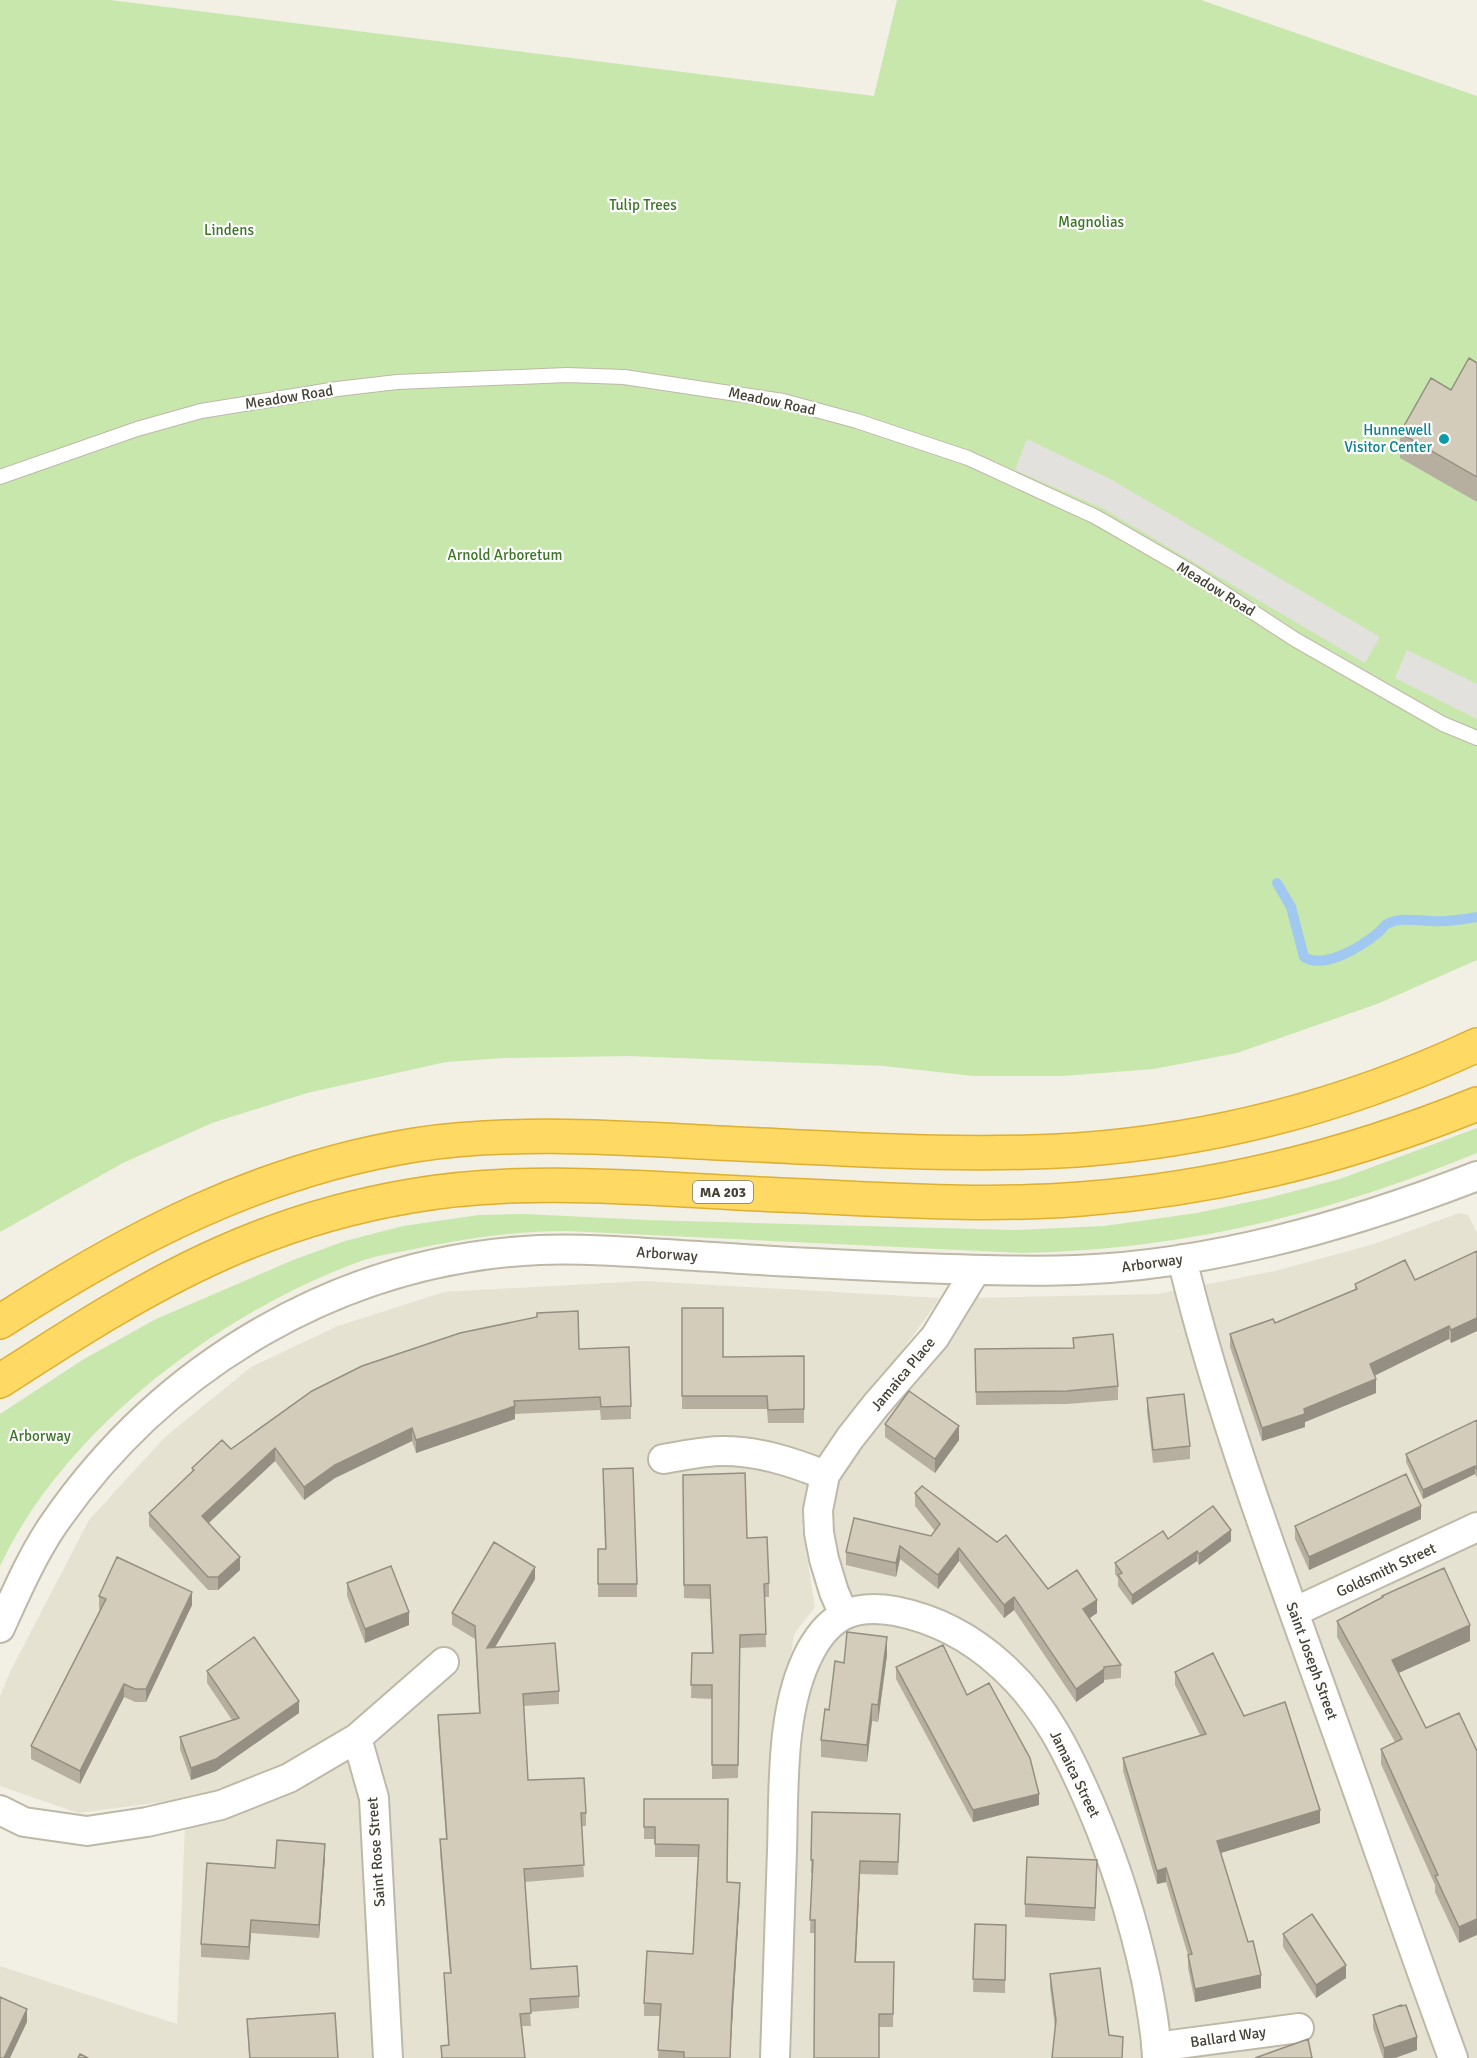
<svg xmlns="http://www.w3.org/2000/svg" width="1477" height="2058" font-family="Signika,sans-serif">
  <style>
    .residential { fill: #e6e2d2 }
    .green { fill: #c7e7ac }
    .parking { fill: #e3e1dd }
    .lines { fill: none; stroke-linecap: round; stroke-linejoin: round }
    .stream { stroke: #a0c8f0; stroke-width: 10 }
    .lane-casing { stroke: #beb8a7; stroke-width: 16 }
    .street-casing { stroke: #beb8a7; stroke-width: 32 }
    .highway-casing { stroke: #ddaf33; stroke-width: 36 }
    .lane { stroke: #fff; stroke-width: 14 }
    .street { stroke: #fff; stroke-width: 28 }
    .highway { stroke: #fed963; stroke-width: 33 }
    .wall { fill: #b6afa0 }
    .shaded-wall { fill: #948f82 }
    .building { fill: #d4ccba; stroke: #948f82; stroke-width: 1.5 }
    .culture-dot { fill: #0f9aa8; stroke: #fff; stroke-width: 2 }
    .labels { text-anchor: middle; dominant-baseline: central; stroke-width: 4.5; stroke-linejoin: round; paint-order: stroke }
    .shield { fill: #fff; stroke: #7c7971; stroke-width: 1.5 }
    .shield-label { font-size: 14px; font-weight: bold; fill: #444034 }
    .park-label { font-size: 15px; fill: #3e7628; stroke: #fff }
    .street-label { font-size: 15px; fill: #444034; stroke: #fff }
    .culture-label { font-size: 15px; fill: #0d838f; stroke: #fff; text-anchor: end }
  </style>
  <rect width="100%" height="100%" fill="#f2efe4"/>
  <path class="residential" d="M1459 1213 1468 1215 1477 1233V2058H791L799 1753 810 1679 828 1639 831 1522 837 1474 974 1298 1157 1294 1275 1271 1374 1244Z
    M644 1281 940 1298 810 1479 802 1526 815 1607 794 1634 769 1814 764 2058H0V1966L177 2024 186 1799 78 1813 0 1786V1696L11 1670 89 1520 165 1437 251 1367 338 1326 444 1292Z"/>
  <path class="green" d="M0 0H110L874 96 897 0H1201L1477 96V960L1377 1004 1237 1053 1154 1069 1062 1076H973L884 1066 628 1056 504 1058 446 1062 307 1093 212 1123 123 1163 0 1232Z
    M1477 1128V1153C1328 1214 1182 1250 1021 1253L567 1231C513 1231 461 1239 409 1250 394 1253 379 1255 364 1260 224 1309 64 1429 0 1566V1414L84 1359 156 1319 293 1260 345 1241 403 1226 479 1215 525 1214 646 1220 1014 1230 1104 1226 1197 1213 1268 1198 1340 1179Z"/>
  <path class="parking" d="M1027 439 1112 480 1380 637 1365 663 1102 508 1015 470Z
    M1407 650 1477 684V719L1395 678Z"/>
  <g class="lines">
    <path class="stream" d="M1277 883 1291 907 1304 957C1325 970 1362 946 1379 932 1382 929 1385 924 1389 923 1402 917 1417 921 1431 921 1446 922 1462 920 1477 917"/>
    <g class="lane-casing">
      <path id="lane" d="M0 477 137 429 201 411 337 389 397 382 567 375 624 377 783 401 857 421 968 458 1096 517 1193 573 1296 640 1443 724 1477 738"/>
    </g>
    <g class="street-casing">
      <path id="street" d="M1182 1259C1217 1403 1269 1543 1319 1682 1364 1807 1407 1933 1453 2058
        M663 1459C682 1456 703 1451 723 1451 759 1451 792 1462 825 1475
        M1294 1612 1477 1527
        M844 1615 834 1592 824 1559 819 1533 818 1510 825 1475 850 1438 876 1405 935 1337 976 1270
        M0 1628C16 1593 32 1556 53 1525 164 1363 343 1259 539 1250 598 1248 655 1254 713 1257 782 1262 850 1265 919 1268 972 1270 1024 1272 1076 1270 1212 1265 1351 1225 1477 1176
        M357 1738 444 1662
        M0 1810 24 1822 87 1831 147 1822 221 1805 289 1778 357 1738 374 1798 388 2058
        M1156 2047 1299 2028
        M775 2058C777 1988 780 1919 782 1850 784 1787 780 1707 811 1650 831 1614 855 1604 895 1611 936 1619 973 1639 1003 1667 1045 1705 1069 1755 1091 1806 1115 1862 1133 1919 1146 1979 1151 2005 1156 2031 1157 2058"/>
    </g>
    <g class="highway-casing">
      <path id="highway" d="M0 1322C130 1238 260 1170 415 1145 518 1129 634 1139 738 1144 851 1149 964 1157 1077 1150 1216 1140 1351 1104 1477 1045
        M0 1381C71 1335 142 1289 220 1254 280 1227 346 1207 411 1196 530 1175 661 1190 781 1195 881 1199 981 1207 1081 1199 1217 1189 1351 1155 1477 1104"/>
    </g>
    <use href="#lane" class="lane"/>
    <use href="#street" class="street"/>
    <use href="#highway" class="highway"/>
  </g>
  <path class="wall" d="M1477 363V502L1400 458V433L1451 390Z
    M1477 1251V1331L1451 1343 1449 1339 1374 1375 1376 1393 1305 1422V1427L1262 1441 1230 1347V1334L1275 1323 1355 1290V1284L1415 1280Z
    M682 1308 723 1357 804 1356V1423H768L767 1409H682Z
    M1073 1338 1118 1386V1400L1067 1404 976 1405 975 1349 1073 1348Z
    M579 1349 631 1406V1419L601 1420 600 1410 515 1414V1419L416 1453 412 1441 335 1478 304 1500 275 1461 209 1523 240 1570 218 1590H208L149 1526V1513L192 1473V1468L231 1449Z
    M1147 1398 1190 1446V1459L1153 1463 1147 1412Z
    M1477 1420V1478L1475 1474 1423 1499 1406 1462V1454Z
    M885 1424 959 1440 935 1473 885 1437Z
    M603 1469 637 1584V1597H598V1549H605Z
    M683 1475 747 1538 769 1583V1597H765L766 1647 740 1648 738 1778 712 1779V1699L691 1698 692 1653H712L710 1599 684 1598Z
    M915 1493 1048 1589 1097 1613 1089 1618 1121 1665V1678L1104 1680V1682L1076 1702 1014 1610 1004 1618 959 1561 938 1589 900 1559 896 1577 846 1565V1552L931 1536 935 1531 915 1506Z
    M1421 1519 1309 1570 1295 1539V1526Z
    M1231 1541 1199 1565 1197 1561 1132 1605 1118 1586V1578L1115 1574V1563Z
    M535 1579 495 1647 559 1691V1704L523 1706 528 1780 586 1813V1826H581L584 1877 525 1882 531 1969 579 1996V2008L530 2012 531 2026H522L525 2058H441V2046L448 2045 444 1973H450L440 1852V1839H446L438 1728V1715L479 1713 475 1639 452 1625V1613Z
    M347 1583 409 1625 365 1643 347 1596Z
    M99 1596 192 1605 146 1702H135L124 1697 80 1784 31 1759V1746L101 1610 99 1609Z
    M1382 1596 1470 1641 1398 1673 1426 1728 1459 1713V1943L1435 1892V1885L1381 1764V1749L1395 1742 1337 1637V1621L1382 1598Z
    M887 1655 878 1722 872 1721 867 1762 821 1757V1740L829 1710 844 1663Z
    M896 1667 967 1695 1039 1805 973 1822 896 1679Z
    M207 1671 299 1713 216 1771 191 1780 180 1749V1737L232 1720 207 1683Z
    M1175 1672 1244 1716 1320 1823 1221 1853 1261 1988 1195 2002 1188 1968V1955L1166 1882 1157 1884 1123 1771V1758L1200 1735 1175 1685Z
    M644 1799H728L727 1882 740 1895 730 2058H658L660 2016H644V2003L693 1954 698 1857H655V1839H644Z
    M812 1812 900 1814 898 1875 860 1874 856 1962H894L893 2027H879L815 1933H810L812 1873H811Z
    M325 1857 319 1938 251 1933 249 1960 201 1957V1944Z
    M1097 1873 1095 1921 1025 1917V1904Z
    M975 1924 1006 1925 1005 1993 973 1992Z
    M1283 1934 1346 1978 1316 1998 1283 1947Z
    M1050 1974 1109 2035 1123 2050 1055 2028 1050 1987Z
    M1373 2015 1417 2050 1395 2058H1383L1373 2028Z
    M247 2019 338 2058H249Z"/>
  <path class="shaded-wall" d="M1477 1318V1331L1451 1343V1330Z
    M1449 1326V1339L1370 1378V1364Z
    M1376 1379V1393L1305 1422V1427L1262 1441V1428L1304 1409Z
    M515 1406V1419L416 1453V1440Z
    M959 1426V1440L935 1473V1459Z
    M412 1428V1441L335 1478 304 1500V1487L335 1465Z
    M275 1448V1461L202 1529V1516Z
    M1475 1466V1474L1423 1499V1490Z
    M1421 1506V1519L1309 1570V1557Z
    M1231 1530V1541L1199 1565V1554Z
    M900 1546V1559L896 1577V1563Z
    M959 1548V1561L938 1589V1575Z
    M1197 1551V1561L1132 1605V1595Z
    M240 1557V1570L218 1590V1577Z
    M535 1567V1579L487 1661V1648Z
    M192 1592V1605L146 1702V1689Z
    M1014 1597V1610L1004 1618V1605Z
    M1097 1600V1613L1083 1623V1609Z
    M409 1612V1625L365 1643V1629Z
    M1470 1625V1641L1392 1676V1660Z
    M887 1637V1655L878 1722V1705Z
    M1104 1669V1682L1076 1702V1689Z
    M124 1684V1697L80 1784V1771Z
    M299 1701V1713L216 1771 191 1780V1768Z
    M872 1704V1721L867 1762V1745Z
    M1039 1794V1805L973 1822V1810Z
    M1320 1810V1823L1217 1854V1841Z
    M325 1844V1857L319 1938V1925Z
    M860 1861V1874L855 1975V1962Z
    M1166 1868V1882L1157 1884V1871Z
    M740 1883V1895L730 2058 732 2007Z
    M1477 1919V1935L1459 1943V1927Z
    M251 1920V1933L249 1960V1947Z
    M1346 1965V1978L1316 1998V1985Z
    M1261 1975V1988L1195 2002V1989Z
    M27 2009V2022L10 2058H4Z
    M1417 2037V2050L1395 2058H1384V2048Z"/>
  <path class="building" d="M1469 358 1477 363V477L1400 433 1431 378 1451 390Z
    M1477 1251V1318L1451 1330 1449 1326 1370 1364 1376 1379 1304 1409 1305 1414 1262 1428 1230 1334 1273 1319 1275 1323 1357 1289 1355 1284 1405 1260 1415 1280Z
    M682 1308H723V1357L804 1356V1409L768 1410 767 1396H682Z
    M578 1311 579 1349 629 1347 631 1406 601 1407 600 1397 514 1401 515 1406 416 1440 412 1428 335 1465 304 1487 275 1448 202 1516 240 1557 218 1577H208L149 1513 194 1470 192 1468 222 1440 231 1449 312 1391 362 1366 460 1333 537 1317V1313Z
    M1113 1334 1118 1386 1067 1391 976 1392 975 1349 1074 1348 1073 1338Z
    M909 1391 959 1426 935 1459 885 1424Z
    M1184 1394 1190 1446 1153 1450 1147 1398Z
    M1477 1420V1470L1475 1466 1423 1490 1406 1454Z
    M633 1468 637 1584H598V1549H606L603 1469Z
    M745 1473 747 1538 767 1537 769 1583 764 1584 766 1634 740 1635 738 1765H712V1685H691L692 1653H713L710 1585H684L683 1475Z
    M1406 1474 1421 1506 1309 1557 1295 1526Z
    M922 1486 997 1542 1006 1535 1048 1589 1077 1570 1097 1600 1083 1609 1121 1665 1104 1667V1669L1076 1689 1014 1597 1004 1605 959 1548 938 1575 900 1546 896 1563 846 1552 854 1518 931 1536 940 1524 915 1493Z
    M1213 1506 1231 1530 1199 1554 1197 1551 1132 1595 1118 1575 1122 1573 1115 1563 1163 1531 1168 1539Z
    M494 1542 535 1567 487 1648 555 1643 559 1691 523 1694 528 1780 584 1778 586 1813H581L584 1865 524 1869 531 1969 577 1966 579 1996 530 1999 531 2013 520 2014 525 2058H442L441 2046 449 2045 444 1973H451L440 1839H447L438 1715 480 1713 475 1626 452 1613Z
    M117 1557 192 1592 146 1689H135L124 1684 80 1771 31 1746 106 1599 99 1596Z
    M391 1566 409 1612 365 1629 347 1583Z
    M1444 1568 1470 1625 1392 1660 1426 1728 1459 1713 1477 1751V1919L1459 1927 1435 1876 1438 1875 1381 1749 1402 1739 1337 1621 1383 1597 1382 1596Z
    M847 1632 887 1637 878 1705 872 1704 867 1745 821 1740 825 1709 829 1710 835 1661 844 1663Z
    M254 1637 299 1701 216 1759 191 1768 180 1737 239 1718 207 1671Z
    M943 1645 967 1695 989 1683 1030 1758 1039 1794 973 1810 896 1667Z
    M1213 1653 1244 1716 1285 1702 1320 1810 1217 1841 1248 1942 1253 1941 1261 1975 1195 1989 1188 1955 1192 1954 1166 1868 1157 1871 1123 1758 1206 1734 1175 1672Z
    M644 1799H728L727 1882 740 1883 732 2007 730 2058H684V2052L658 2050 661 2004 644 2003 647 1951 693 1954 699 1845 655 1844V1827H644Z
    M812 1812 900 1814 898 1862 860 1861 855 1962H894L893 2014H879V2058H814L815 1920H810L813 1860H811Z
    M277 1840 325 1844 319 1925 251 1920 249 1947 201 1944 207 1863 275 1868Z
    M1027 1857 1097 1860 1095 1908 1025 1904Z
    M1312 1914 1346 1965 1316 1985 1283 1934Z
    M975 1924 1006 1925 1005 1980 973 1979Z
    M1100 1968 1109 2035 1123 2037 1122 2058H1052L1056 2020 1050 1974Z
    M0 1997 27 2009 4 2058H0Z
    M1401 2005V2006L1406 2005 1417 2037 1384 2048 1373 2015Z
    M335 2013 338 2058H250L247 2019Z
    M1308 2039 1312 2058H1255Z
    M80 2054 88 2058H78Z"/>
  <circle class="culture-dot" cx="1444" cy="439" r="6"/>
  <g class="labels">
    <rect class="shield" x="693" y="1181" width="60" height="22" rx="4.5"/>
    <g class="shield-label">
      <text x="723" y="1192">MA 203</text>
    </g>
    <g class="park-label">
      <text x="643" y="205">Tulip Trees</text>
      <text x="1091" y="222">Magnolias</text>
      <text x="229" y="230">Lindens</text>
      <text x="505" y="555">Arnold Arboretum</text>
      <text x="40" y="1436">Arborway</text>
    </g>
    <g class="street-label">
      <text transform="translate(289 397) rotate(-9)">Meadow Road</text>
      <text transform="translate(772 401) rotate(12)">Meadow Road</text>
      <text transform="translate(1216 589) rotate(32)">Meadow Road</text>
      <text transform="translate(667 1254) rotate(4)">Arborway</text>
      <text transform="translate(1152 1263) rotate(-8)">Arborway</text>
      <text transform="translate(903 1374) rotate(-50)">Jamaica Place</text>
      <text transform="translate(1386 1570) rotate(-25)">Goldsmith Street</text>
      <text transform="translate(1312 1661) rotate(70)">Saint Joseph Street</text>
      <text transform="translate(1075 1774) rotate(64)">Jamaica Street</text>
      <text transform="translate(376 1852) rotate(-94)">Saint Rose Street</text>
      <text transform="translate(1228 2037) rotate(-8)">Ballard Way</text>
    </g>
    <g class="culture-label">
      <text x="1432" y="430">Hunnewell<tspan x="1432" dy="17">Visitor Center</tspan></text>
    </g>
  </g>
</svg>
